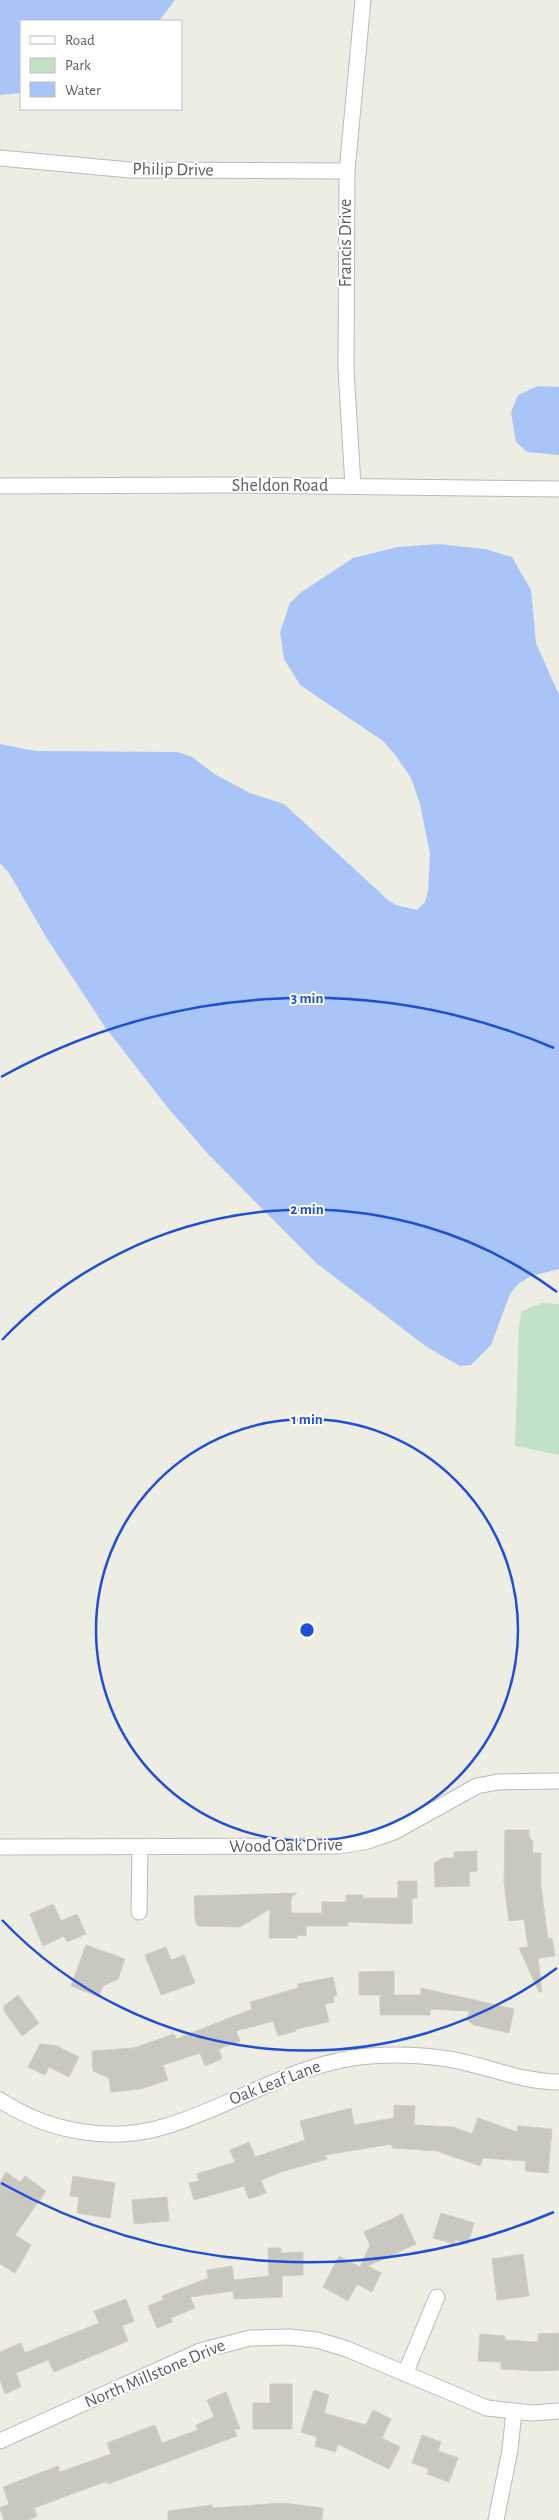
<svg xmlns="http://www.w3.org/2000/svg" width="559" height="2520" font-family="'Alegreya Sans',sans-serif">
  <style>
    .green { fill: #c2e2c8 }
    .water { fill: #a9c5f8 }
    .building { fill: #c8c7c0; stroke: #d1cfc2 }
    .lines { fill: none; stroke-linecap: round; stroke-linejoin: round }
    .street-casing { stroke: #b9babf; stroke-width: 17 }
    .street { stroke: #fff; stroke-width: 15 }
    .ring { fill: none; stroke: #1d4ed8; stroke-width: 2.5 }
    .labels { text-anchor: middle; dominant-baseline: central; stroke-width: 4; stroke-linejoin: round; paint-order: stroke }
    .street-label { font-size: 18px; fill: #5c5d63; stroke: #fff }
    .centre { fill: #1d4ed8; stroke: #fff; stroke-width: 2.5 }
    .ring-label { font-size: 15px; text-anchor: middle; font-weight: bold; fill: #1d4ed8; stroke: #fff; stroke-width: 4; stroke-linejoin: round; paint-order: stroke }
  </style>
  <rect width="100%" height="100%" fill="#edede4"/>
  <path class="green" d="M542 1303 559 1304V1455L515 1446 519 1324 522 1311Z"/>
  <path class="water" d="M0 0H175L159 21H21V93L0 95Z
    M538 386 559 387V455L527 452 516 442 511 412 518 395Z
    M438 544 485 549 512 557 531 590 536 643 559 695V1269L531 1276 518 1284 510 1294 491 1345 471 1365 460 1366 427 1347 316 1263 208 1154 168 1108 105 1027 46 937 9 873 0 863V744L35 751 178 752 192 757 216 775 250 793 284 804 388 900 396 905 417 910 425 902 428 891 430 854 420 804 411 778 396 756 383 741 300 685 284 659 280 632 290 603 300 593 353 558 398 547Z"/>
  <path class="building" d="M505 1830H529V1837L533 1841 532 1853H541V1886L548 1939 552 1938 555 1956 538 1958 542 1992H539L519 1948 528 1947 524 1919 509 1921 504 1883Z
    M477 1851V1871L469 1872 470 1886 435 1887 434 1863 443 1858H454V1852Z
    M398 1881H417V1898H412V1924L348 1922V1926H306V1936L297 1935V1938H269L270 1909 240 1927 198 1926 195 1919 194 1896 297 1893 291 1897V1913H322V1902H346V1895H363V1898H398Z
    M53 1904 61 1921 77 1914 86 1934 67 1942 64 1936 43 1946 30 1914Z
    M86 1945 125 1959 118 1979 103 1986 99 1997 71 1986Z
    M166 1947 171 1960 184 1955 195 1983 161 1995 145 1955Z
    M394 1971V1995H421V1988L514 2009 509 2033 474 2025 467 2020 469 2011 430 2009V2015H380V1995H359V1972Z
    M333 1977 337 1996H333L334 2002 325 2004 329 2022 296 2029V2031L278 2036 273 2021 236 2031 240 2041 219 2049 222 2059 205 2066 200 2053 163 2065 168 2080 141 2089 111 2092 109 2078 93 2071 92 2051 134 2048 174 2034 176 2039 252 2009 250 2002 298 1988V1984Z
    M18 1995 39 2023 22 2036 4 2011V2006Z
    M40 2044 57 2046 79 2057 69 2077 49 2067 45 2075 28 2067Z
    M394 2105 415 2106 414 2125 453 2127 472 2134 478 2118 517 2132 518 2126 552 2129 548 2173 525 2171 526 2161 483 2158 480 2166 437 2151 392 2148V2144L325 2155 327 2159 281 2172 261 2180 266 2193 249 2199 244 2186 194 2200 189 2183 199 2181 197 2174 235 2162 230 2150 249 2142 255 2157 305 2140 300 2121 351 2108 354 2125 394 2118Z
    M6 2172 20 2182 25 2176 46 2191 15 2235 31 2245 15 2273 0 2264V2182Z
    M73 2176 115 2183 110 2218 77 2213 79 2197 70 2196Z
    M167 2197 169 2221 134 2224 132 2200Z
    M441 2213 474 2223 468 2244 455 2240 454 2244 433 2238Z
    M402 2214 416 2244 368 2266 381 2273 372 2292 357 2284 348 2301 323 2287 339 2256 360 2267 370 2245 364 2232Z
    M268 2248H281V2253L303 2252V2275L282 2276V2297L234 2299 233 2291 190 2297 195 2308 171 2318 172 2322 157 2328 148 2306 163 2300 162 2296 208 2278 207 2270 232 2266 234 2280 269 2276Z
    M523 2254 529 2296 497 2300 492 2259Z
    M126 2299 134 2321 122 2326 128 2341 54 2372 48 2360 16 2373 21 2387 5 2394 0 2380V2352L21 2343 25 2353 99 2323 94 2311Z
    M559 2333V2370L538 2371 501 2369V2362L478 2361 480 2334 505 2336V2340L538 2342V2334Z
    M270 2384H292V2429H253V2403H270Z
    M314 2390 329 2395 324 2413 366 2425 373 2410 391 2419 382 2438 400 2447 389 2469 338 2444 335 2452 315 2446 317 2437 301 2432Z
    M226 2392 240 2429H234L237 2436 108 2484 107 2481 34 2508 37 2516 29 2520H4L0 2508 9 2504 3 2487 58 2466 60 2472 111 2454 107 2443 155 2425 162 2443 198 2430 196 2425 214 2417 207 2400Z
    M422 2435 441 2442 438 2451 458 2458 449 2482 427 2474 429 2469 412 2463Z
    M283 2503 323 2508 322 2520H168V2511L212 2505V2508Z"/>
  <g class="lines">
    <g class="street-casing">
      <path id="street" d="M0 158 130 170 347 171
        M0 486 226 485 559 489
        M353 486 346 369 347 171 363 0
        M0 1847 340 1846 368 1841 394 1832 477 1786 498 1782 559 1781
        M139 1912 140 1848
        M0 2100C47 2131 108 2143 163 2127 233 2107 294 2062 369 2056 394 2054 423 2055 448 2059 486 2065 520 2082 559 2082
        M405 2374 437 2297
        M0 2441 200 2351 250 2338 289 2337 317 2340 347 2349 487 2408 532 2413 559 2411
        M496 2520 510 2450 514 2411"/>
    </g>
    <use href="#street" class="street"/>
  </g>
  <g class="ring">
    <circle cx="307" cy="1630" r="211"/>
    <path d="M557 1968A421 421 0 0 1 2 1920M2 1340A421 421 0 0 1 557 1292"/>
    <path d="M554 2212A632 632 0 0 1 1 2183M1 1077A632 632 0 0 1 554 1048"/>
  </g>
  <g class="labels">
    <g class="street-label">
      <text transform="translate(173 170) rotate(1)">Philip Drive</text>
      <text transform="translate(346 243) rotate(-90)">Francis Drive</text>
      <text x="280" y="486">Sheldon Road</text>
      <text transform="translate(286 1846) rotate(-1)">Wood Oak Drive</text>
      <text transform="translate(275 2083) rotate(-21)">Oak Leaf Lane</text>
      <text transform="translate(155 2374) rotate(-23)">North Millstone Drive</text>
    </g>
  </g>
  <circle cx="307" cy="1630" r="8" class="centre"/>
  <g class="ring-label">
    <text x="307" y="1003">3 min</text>
    <text x="307" y="1214">2 min</text>
    <text x="307" y="1424">1 min</text>
  </g>
  <rect x="20" y="20" width="162" height="90" fill="#ffffff" stroke="#bebec1"/>
  <rect x="30" y="36" width="25" height="8" fill="#ffffff" stroke="#bebec1"/>
  <text x="65" y="45" font-size="15" fill="#5c5d63">Road</text>
  <rect x="30" y="58" width="25" height="15" fill="#c2e2c8" stroke="#bebec1"/>
  <text x="65" y="70" font-size="15" fill="#5c5d63">Park</text>
  <rect x="30" y="82" width="25" height="15" fill="#a9c5f8" stroke="#bebec1"/>
  <text x="65" y="95" font-size="15" fill="#5c5d63">Water</text>
</svg>
